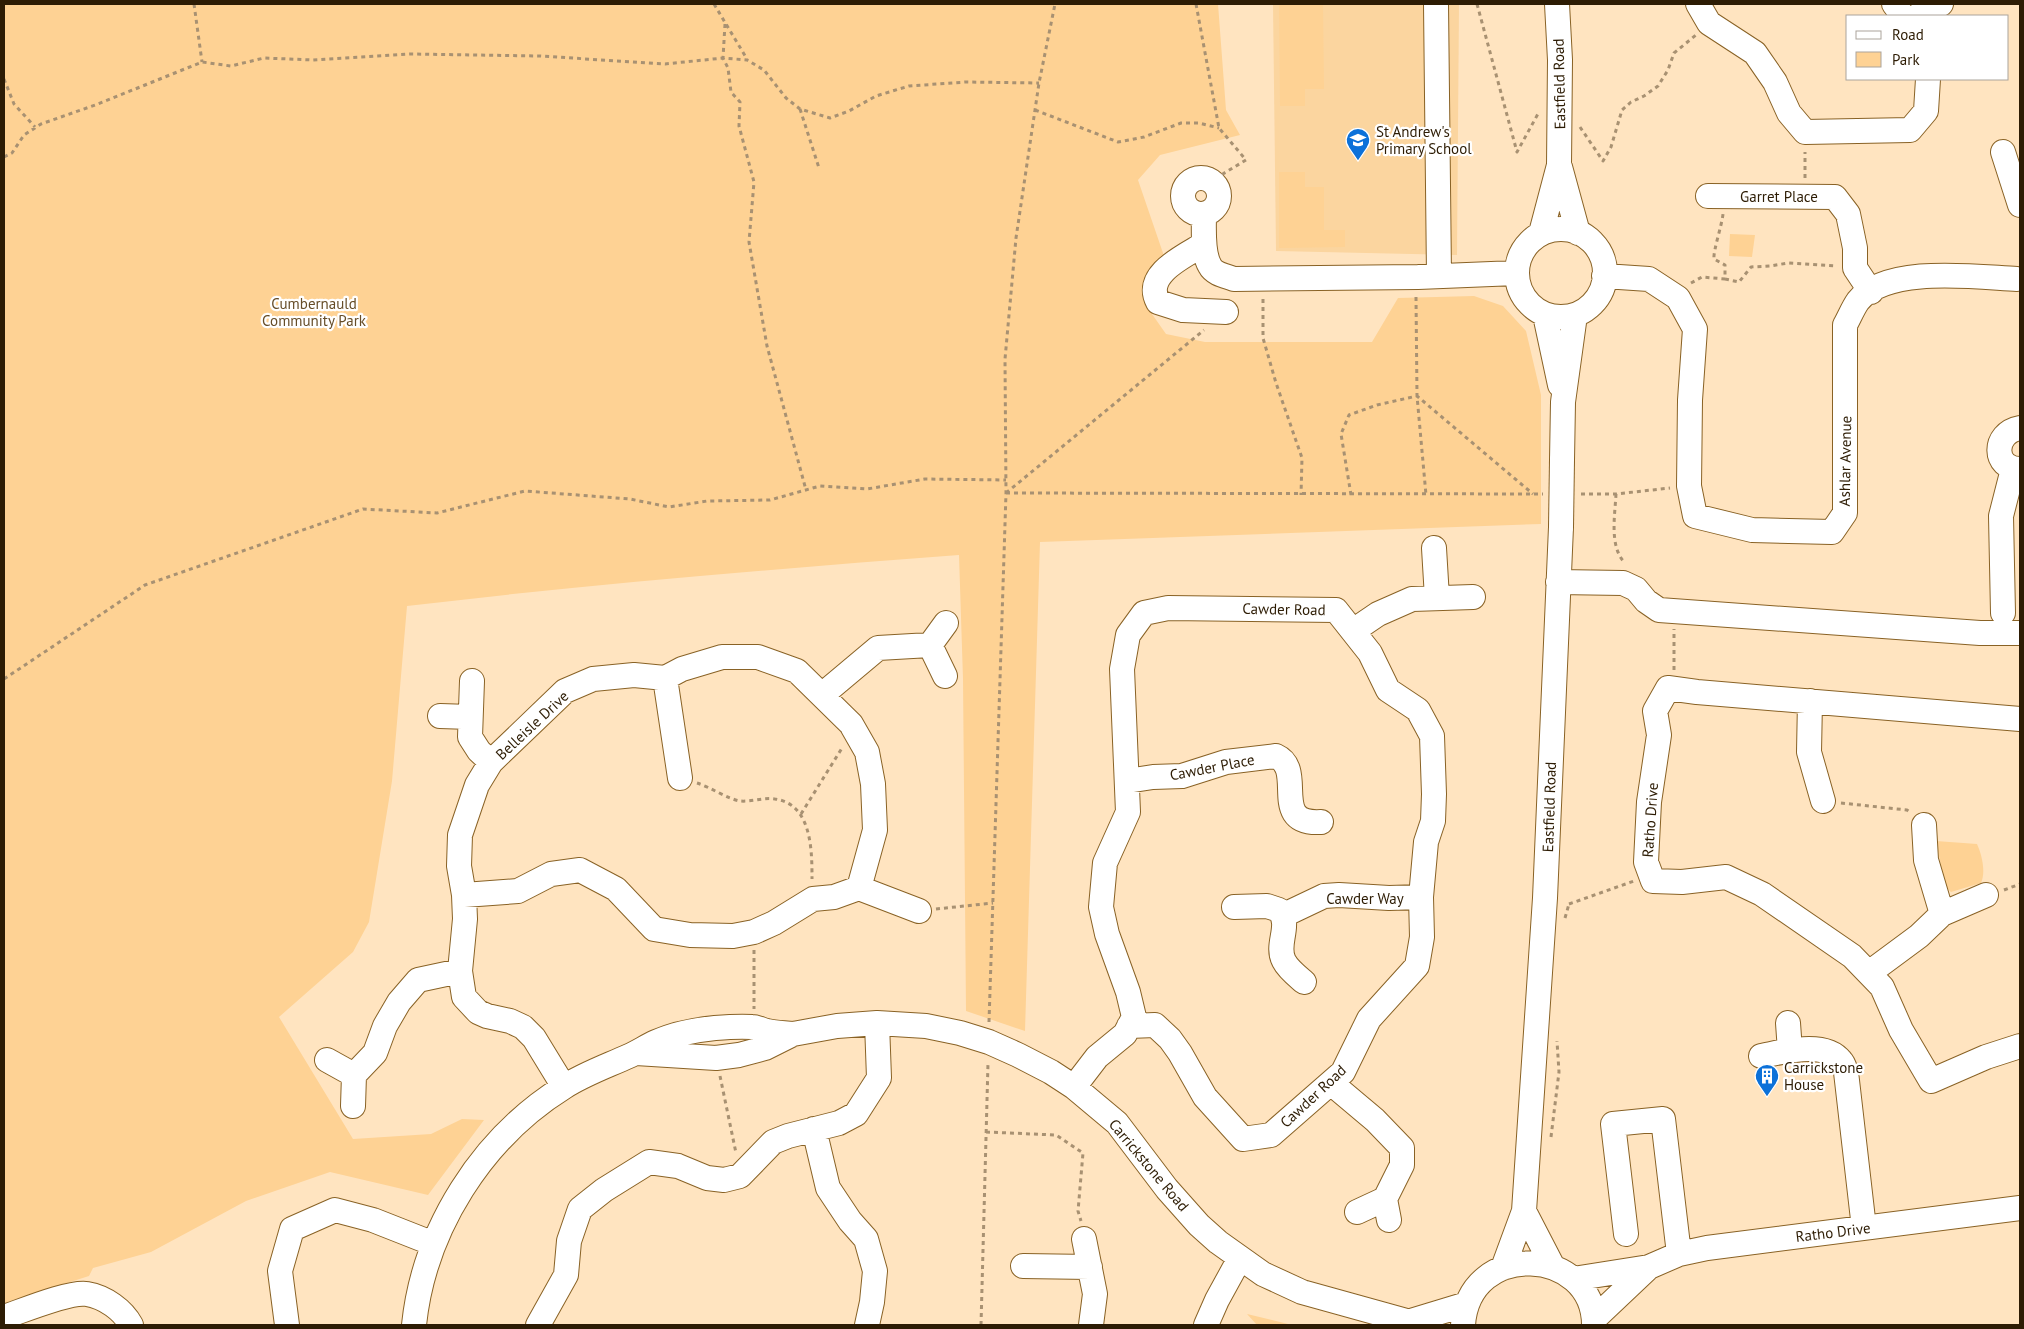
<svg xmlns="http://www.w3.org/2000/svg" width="2024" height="1329" font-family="'PT Sans',sans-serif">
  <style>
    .built { fill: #fbd59f }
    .green { fill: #fed294 }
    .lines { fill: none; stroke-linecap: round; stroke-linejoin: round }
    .minor-casing { stroke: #896225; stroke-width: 26 }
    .path { stroke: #a89172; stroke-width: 3; stroke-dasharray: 4 4; stroke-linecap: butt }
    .minor { stroke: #fff; stroke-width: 24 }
    .minor-bridge-casing { stroke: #896225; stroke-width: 26; stroke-linecap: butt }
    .minor-bridge { stroke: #fff; stroke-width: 24 }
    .labels { text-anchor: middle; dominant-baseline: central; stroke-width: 4.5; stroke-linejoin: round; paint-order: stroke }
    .street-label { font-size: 15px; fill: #2d1c04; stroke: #fff }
    .poi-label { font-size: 15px; fill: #2d1c04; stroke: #fff; text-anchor: start }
    .park-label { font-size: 15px; fill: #664d28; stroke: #fff }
  </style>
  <rect width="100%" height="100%" fill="#ffe4c0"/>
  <path class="built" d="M1273 4H1459L1457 255 1276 251Z"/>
  <path class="green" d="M4 4H1218L1226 110 1240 135 1160 155 1138 180 1164 256 1152 314 1166 334 1205 342H1372L1398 298 1474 296 1503 306 1526 331 1541 395V524L1040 542 1025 1031 966 1011 963 679 959 555C775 569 591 584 407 606L392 781 369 922 353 952 279 1017 353 1139 431 1134 462 1119 484 1120 428 1195 330 1172 246 1201 151 1252 93 1268 89 1276 4 1303Z
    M1279 4H1323L1324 89H1305V106H1280Z
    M1279 172H1305V187H1324V230H1345V247L1279 248Z
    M1730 234 1755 235 1752 257 1729 256Z
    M1936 841 1977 844C1982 855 1986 872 1981 883L1951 892 1945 886Z
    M1247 1314 1292 1325H1257Z"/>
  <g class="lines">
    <g class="minor-casing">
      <path id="minor" d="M1436 4 1439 276
        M1698 4 1709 23 1755 53 1775 82 1789 113 1805 132 1910 130 1926 111 1928 79
        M1894 4 1903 16
        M1917 16 1941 4
        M2003 152 2020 205
        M1560 167 1578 233
        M1183 196a18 18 0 1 1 36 0a18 18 0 1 1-36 0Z
        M1708 196 1835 197 1848 214 1855 248V268L1871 292
        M1204 214C1204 228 1202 253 1210 266 1214 274 1226 276 1234 279L1418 277 1516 273
        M1517 273a44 44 0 1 1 88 0a44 44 0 1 1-88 0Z
        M1541 233 1559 165 1560 60 1557 4
        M1204 244C1185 256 1143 274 1158 302L1183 310 1226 312
        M1604 276 1649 279 1678 298 1695 329 1690 400 1689 486 1695 516 1752 530 1832 532 1845 513V325C1849 318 1853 308 1858 301 1887 265 1975 277 2017 279
        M1545 315 1560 385
        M2020 428C1992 433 1993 469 2020 469
        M1562 460 1563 402 1575 315
        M1434 548 1437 598
        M1558 582 1623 583 1636 589 1646 601 1659 610 1980 633H2020
        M2003 613 2001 516 2013 469
        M1353 631 1378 614 1412 599 1473 597
        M930 645 945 676
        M665 678 680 778
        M472 681 470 737 479 751 491 762
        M822 695 878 648 930 645 946 623
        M1810 701 1809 752 1823 801
        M440 716 470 717
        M2020 719 1697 692 1668 688 1655 711 1659 735 1649 802 1646 862 1653 881 1682 882 1726 877 1762 894 1852 956 1882 987 1901 1030 1931 1081 1986 1057 2020 1046
        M1127 781 1153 777 1182 776 1226 762 1276 756C1307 770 1268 825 1321 822
        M1924 825 1926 860 1942 914 1986 895
        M859 888 919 911
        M464 895 518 891 551 874 580 870 616 889 654 929 690 935 733 936 754 932 774 923 813 899 834 897 859 888 875 830 873 784 867 752 851 724 797 671 758 657H722L682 669 665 678 634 675 593 679 565 691 491 762 477 785 460 835 459 866 464 895 465 919 460 971 464 997 478 1012 487 1016 510 1021 523 1027 534 1038 564 1087
        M1234 907 1267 906 1279 910C1292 926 1275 944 1284 961 1288 969 1297 976 1304 982
        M1284 915 1324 896 1339 895 1389 898 1421 897
        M1869 973 1919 936 1942 914
        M1788 1023 1790 1051
        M636 1053 716 1058 739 1055 765 1048 793 1034 837 1026 877 1023 926 1026 960 1033 989 1042 1018 1055 1051 1072 1074 1087 1117 1123 1167 1189 1199 1225 1218 1242 1263 1274 1302 1292 1421 1325
        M1761 1056C1783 1052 1825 1040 1841 1061 1844 1064 1845 1069 1846 1072L1864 1228
        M327 1060 354 1075
        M1331 1083 1375 1120 1402 1148V1165L1385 1199
        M1074 1087 1097 1057 1125 1034 1134 1017 1128 992 1107 934 1101 907 1105 863 1128 812 1122 669 1128 635 1144 613 1168 608 1336 610 1370 653 1388 690 1418 710 1432 736 1434 794 1433 821 1426 842 1421 897 1422 937 1417 966 1369 1019 1343 1072 1271 1135 1243 1139 1205 1097 1180 1053 1170 1039 1155 1025 1129 1026
        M353 1106 354 1075 375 1053 385 1026 399 1002 418 980 460 971
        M814 1129 828 1188 850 1221 866 1239 875 1271 872 1302 867 1325
        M1524 1211 1553 1267
        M1357 1212 1385 1199 1389 1220
        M1626 1234 1613 1124 1663 1119 1679 1254
        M1084 1239 1095 1294 1091 1325
        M1023 1266 1090 1267
        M1503 1268 1524 1211 1545 898 1561 527
        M1573 1279 1649 1267 1679 1254 1707 1248 2020 1208
        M4 1317C22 1311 70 1291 87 1294 105 1297 123 1310 131 1325
        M1594 1319 1649 1267
        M1411 1321 1467 1304
        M287 1325 280 1271 292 1229 335 1210 373 1220 434 1244
        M414 1325C424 1229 482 1138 564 1087 584 1074 607 1066 629 1056 638 1052 647 1046 656 1042 674 1034 695 1030 715 1028 727 1027 740 1026 752 1027 757 1027 762 1030 767 1031 775 1033 784 1033 793 1034
        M538 1325 566 1275 569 1241 580 1209 604 1190 649 1162 678 1166 707 1178 724 1180 740 1176 773 1142 788 1136 839 1123 856 1114 879 1078 877 1023
        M1206 1325 1217 1300 1240 1258
        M1463 1325C1469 1239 1594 1247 1594 1325"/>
    </g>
    <path class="path" d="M194 4 202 62
      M714 4 747 59
      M1196 4 1219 128 1246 160 1211 181
      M1477 4 1517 152 1539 112
      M725 24 723 58 728 68 731 92 740 102 739 126 754 182 749 242 767 346 806 490
      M4 79 14 104 35 127
      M800 109 819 168
      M1035 110 1118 142 1144 137 1181 123H1199L1219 128
      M1580 127 1603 161 1611 147 1622 110 1631 102 1644 96 1658 86 1668 70 1674 53 1696 35
      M4 157 12 153 24 135 41 124 98 104 202 62 231 66 264 58 313 60 411 54 540 56 665 64 723 58 747 60 764 70 786 98 800 109 830 118 849 111 876 96 909 86 966 82 1039 83
      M1805 178V152
      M1725 279 1739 282 1751 267 1770 266 1788 263 1836 266
      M1691 283 1702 277 1725 279V265L1714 259C1713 251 1722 225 1723 214
      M1416 297 1417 396 1426 495
      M1263 299V338L1276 383 1302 458 1301 495
      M1006 493 1543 494
      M1006 493 1204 330
      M1581 494H1616L1670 488
      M1616 494C1615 515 1609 547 1625 563
      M1351 495 1341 434 1349 415 1377 405 1417 396 1533 494
      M1674 670V629
      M4 679 145 585 363 509 437 513 525 491 630 499 669 507 707 501 770 500 820 486 867 489 925 479 1006 480
      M697 783C710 787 728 799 740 801 752 802 764 797 775 799 812 804 812 851 812 879
      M1841 803 1907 810 1911 813
      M801 814 842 748
      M2004 890 2020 884
      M1569 904 1634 881
      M936 909 993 903
      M1565 918 1569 904
      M754 950V1009
      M989 1022 1006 493 1005 359 1016 238 1039 83 1055 4
      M720 1076 736 1153
      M986 1132 1056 1135 1083 1153 1078 1211 1081 1221
      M1551 1137 1559 1072 1557 1041
      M981 1325 988 1063"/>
    <use href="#minor" class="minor"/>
    <g class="minor-bridge-casing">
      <path id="minor-bridge" d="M1561 527 1562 460"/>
    </g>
    <use href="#minor-bridge" class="minor-bridge"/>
  </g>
  <defs>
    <g id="school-pin" transform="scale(1.25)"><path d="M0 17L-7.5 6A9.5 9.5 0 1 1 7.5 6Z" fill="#0c71d9" stroke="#fff"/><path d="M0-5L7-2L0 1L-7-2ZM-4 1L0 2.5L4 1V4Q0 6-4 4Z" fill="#fff"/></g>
    <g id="building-pin" transform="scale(1.25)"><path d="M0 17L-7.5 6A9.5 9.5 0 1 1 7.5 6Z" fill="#0c71d9" stroke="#fff"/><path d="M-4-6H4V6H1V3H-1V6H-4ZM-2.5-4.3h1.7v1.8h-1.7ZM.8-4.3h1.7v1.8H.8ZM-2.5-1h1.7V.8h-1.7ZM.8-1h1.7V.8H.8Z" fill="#fff"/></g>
  </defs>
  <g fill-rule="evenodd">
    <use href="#school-pin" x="1358" y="140"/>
    <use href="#building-pin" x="1767" y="1076"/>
  </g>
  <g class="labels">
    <g class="street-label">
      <text transform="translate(1559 84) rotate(-91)">Eastfield Road</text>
      <text x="1779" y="196">Garret Place</text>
      <text transform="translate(1845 461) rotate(-89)">Ashlar Avenue</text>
      <text transform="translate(1284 609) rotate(1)">Cawder Road</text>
      <text transform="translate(532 725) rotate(-43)">Belleisle Drive</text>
      <text transform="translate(1212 767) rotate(-11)">Cawder Place</text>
      <text transform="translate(1549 807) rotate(-88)">Eastfield Road</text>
      <text transform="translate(1650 820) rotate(-86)">Ratho Drive</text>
      <text x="1365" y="898">Cawder Way</text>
      <text transform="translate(1313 1096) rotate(-43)">Cawder Road</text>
      <text transform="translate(1149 1165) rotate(50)">Carrickstone Road</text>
      <text transform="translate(1833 1232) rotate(-7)">Ratho Drive</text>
    </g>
    <g class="poi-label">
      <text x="1376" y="131">St Andrew's<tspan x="1376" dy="17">Primary School</tspan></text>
      <text x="1784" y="1067">Carrickstone<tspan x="1784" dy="17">House</tspan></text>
    </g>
    <g class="park-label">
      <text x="314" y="303">Cumbernauld<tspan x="314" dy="17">Community Park</tspan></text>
    </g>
  </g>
  <rect width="2024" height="1329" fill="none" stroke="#2d1c04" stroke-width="10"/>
  <rect x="1846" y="15" width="162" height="65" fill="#ffffff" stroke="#aba49b"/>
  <rect x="1856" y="31" width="25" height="8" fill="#ffffff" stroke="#aba49b"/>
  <text x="1892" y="40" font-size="15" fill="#2d1c04">Road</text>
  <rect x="1856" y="52" width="25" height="15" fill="#fed294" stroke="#aba49b"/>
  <text x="1892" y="65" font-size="15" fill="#2d1c04">Park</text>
</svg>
